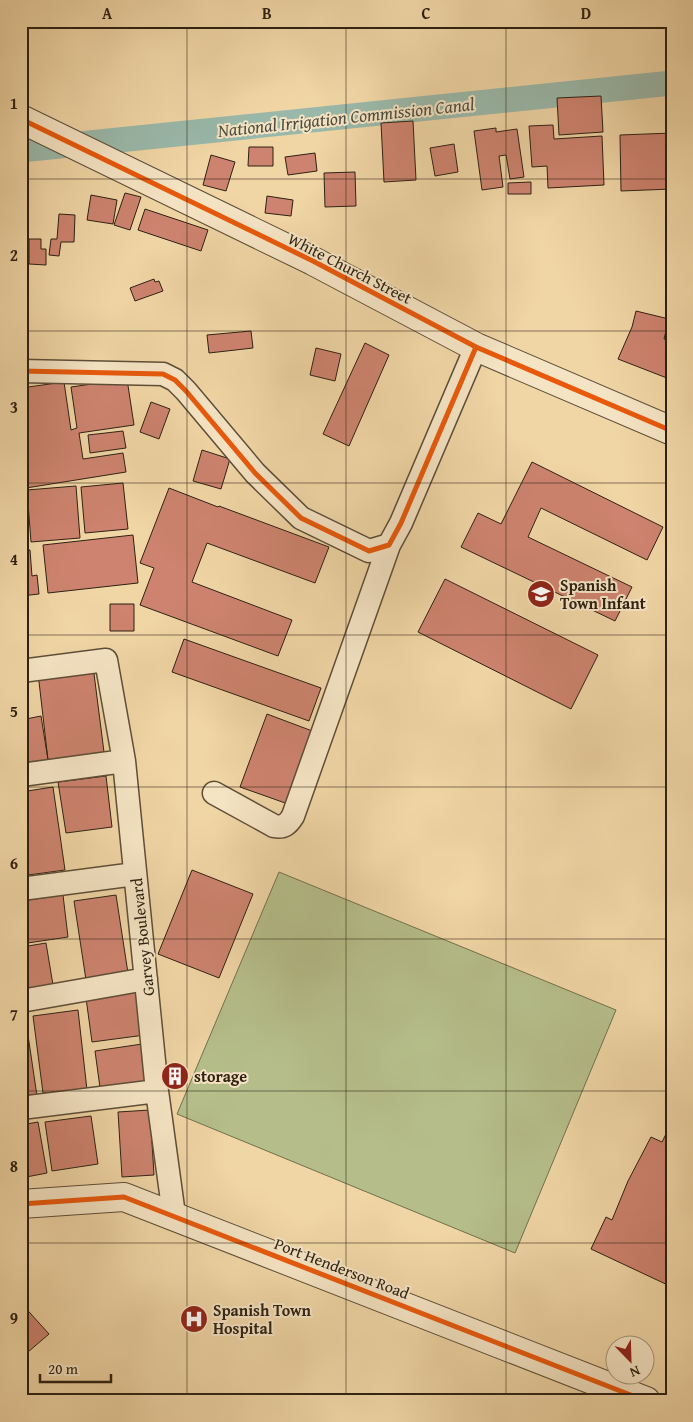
<svg xmlns="http://www.w3.org/2000/svg" width="693" height="1422" font-family="'Gentium Book Plus',serif">
  <style>
    .green { fill: #b5be8a; stroke: #72704e }
    .lines { fill: none; stroke-linecap: round; stroke-linejoin: round }
    .canal { stroke: #9ab8a9; stroke-width: 25 }
    .building { fill: #cd836f; stroke: #2e2113 }
    .minor-casing { stroke: #5e4e38; stroke-width: 25 }
    .tertiary-casing { stroke: #5e4e38; stroke-width: 30 }
    .minor { stroke: #f5e4c4; stroke-width: 22 }
    .tertiary { stroke: #f5e4c4; stroke-width: 28 }
    .cycleway-casing { stroke: #f5e4c4; stroke-width: 8 }
    .cycleway { stroke: #e8590c; stroke-width: 5 }
    .grid { fill: none; stroke: #2e2113; stroke-width: 1; stroke-opacity: 0.55 }
    .labels { text-anchor: middle; dominant-baseline: central; stroke-width: 4; stroke-linejoin: round; paint-order: stroke }
    .street-label { font-size: 16px; fill: #2e2113; stroke: #f5e4c4 }
    .poi-label { font-size: 16px; font-weight: bold; fill: #2e2113; stroke: #f5e4c4; text-anchor: start }
    .water-label { font-size: 18px; font-style: italic; fill: #4e4e40; stroke: #f5e4c4 }
    .neatline { fill: none; stroke: #2e2113; stroke-width: 2 }
    .grid-label { font-size: 16px; text-anchor: middle; font-weight: bold; fill: #2e2113 }
  </style>
  <rect width="100%" height="100%" fill="#f0d5a5"/>
  <filter id="stains"><feTurbulence type="fractalNoise" baseFrequency=".004" numOctaves="4"/><feColorMatrix values="0 0 0 0 .2 0 0 0 0 .09 0 0 0 0 .02 0 0 0 .5 -.17"/></filter>
  <radialGradient id="worn" r=".72"><stop offset=".6" stop-color="#630" stop-opacity="0"/><stop offset="1" stop-color="#630" stop-opacity=".3"/></radialGradient>
  <path class="green" d="M279 872 616 1010 515 1253 177 1114Z"/>
  <g class="lines">
    <path class="canal" d="M21 150 672 83"/>
  </g>
  <path class="building" d="M601 96 603 132 559 135 557 98Z
    M413 121 416 180 384 182 381 123Z
    M553 125 554 139 602 136 604 185 548 188 547 166 532 167 529 126Z
    M496 128V132L517 129 524 177 510 179 506 155 499 156 503 187 482 190 474 131Z
    M672 133V189L621 191 620 135Z
    M454 144 458 172 435 176 430 148Z
    M249 147H273V166H248Z
    M315 153 317 171 288 175 285 157Z
    M211 155 235 162 226 191 203 185Z
    M355 172 356 206 325 207 324 173Z
    M531 182V194H508V183Z
    M125 193 141 197 130 230 114 225Z
    M91 195 117 200 113 224 87 220Z
    M267 196 293 200 291 216 265 213Z
    M145 209 208 230 201 251 138 230Z
    M59 214 75 215 74 242H61L59 256 49 255 51 239H57Z
    M21 235H23L25 264H21Z
    M29 239H41V249H46V265L29 264Z
    M154 279 155 282 159 281 163 291 135 301 130 288Z
    M636 311 669 319 664 339 672 343V380L618 359 632 327Z
    M251 331 253 348 209 353 207 335Z
    M365 343 389 355 349 446 323 434Z
    M316 348 341 354 335 381 310 375Z
    M127 379 134 425 79 433 83 459 123 453 126 472 26 488 23 467 26 466 21 440V388L64 382 71 430 77 428 71 387Z
    M151 402 170 409 159 439 140 432Z
    M123 431 126 448 90 453 88 435Z
    M202 450 230 459 221 489 193 481Z
    M532 462 663 527 647 560 541 508 528 537 632 587 615 621 461 547 478 513 501 524Z
    M123 483 128 529 85 533 81 487Z
    M76 486 80 538 31 542 27 490Z
    M169 488 218 507 219 506 329 547 315 583 207 543 192 582 292 620 278 656 140 605 154 568 140 563Z
    M133 535 138 583 48 593 43 545Z
    M21 550H30L32 576 37 575 39 594 21 596Z
    M445 579 598 655 571 709 418 632Z
    M110 604H134V631H110Z
    M184 639 321 688 309 721 172 672Z
    M93 666 104 752 48 760 38 673Z
    M267 714 315 732 288 804 240 787Z
    M41 716 49 766 21 770V718V720Z
    M106 776 112 827 66 833 58 782Z
    M53 787 65 870 21 876V792Z
    M192 870 253 894 219 978 158 954Z
    M63 895 68 937 21 944V901Z
    M116 895 128 973 86 980 74 901Z
    M46 943 53 985 29 989 22 947Z
    M21 963 26 990 21 991Z
    M139 991 145 1035 92 1042 86 998Z
    M78 1010 87 1090 43 1093 33 1016Z
    M25 1015 37 1096 21 1098V1016Z
    M142 1044 147 1088 101 1095 95 1051Z
    M164 1075a12 12 0 1 1 24 0a12 12 0 1 1-24 0Z
    M150 1110 154 1175 122 1177 118 1112Z
    M91 1116 98 1164 52 1171 45 1122Z
    M38 1122 47 1173 21 1178V1125Z
    M672 1122V1239L668 1247 672 1248V1287L591 1249 606 1217 612 1220 628 1181 651 1137 662 1142Z
    M21 1303 49 1334 21 1358Z"/>
  <g class="lines">
    <g class="minor-casing">
      <path id="minor" d="M21 371 163 374 175 380 186 391 255 473 301 518 369 551 389 545 401 523 476 347
        M21 671 106 660 124 761 157 1091 174 1215
        M21 775 124 761
        M214 793 274 826C284 828 288 824 293 816L389 545
        M21 889 135 874
        M21 1001 146 979
        M21 1108 157 1091"/>
    </g>
    <g class="tertiary-casing">
      <path id="tertiary" d="M21 119 313 261 476 347 672 431
        M21 1204 124 1197 646 1401"/>
    </g>
    <use href="#minor" class="minor"/>
    <use href="#tertiary" class="tertiary"/>
    <g class="cycleway-casing">
      <path id="cycleway" d="M21 119 313 261 476 347 672 431
        M21 371 163 374 175 380 186 391 255 473 301 518 369 551 389 545 401 523 476 347
        M21 1204 124 1197 646 1401"/>
    </g>
    <use href="#cycleway" class="cycleway"/>
  </g>
  <path class="grid" d="M187 21V1401M346 21V1401M506 21V1401M21 179H672M21 331H672M21 483H672M21 635H672M21 787H672M21 939H672M21 1091H672M21 1243H672"/>
  <defs>
    <g id="school-disc" transform="scale(1.4375)"><circle r="9.5" fill="#8f2418" stroke="#f5e4c4"/><path d="M0-5L7-2L0 1L-7-2ZM-4 1L0 2.5L4 1V4Q0 6-4 4Z" fill="#fff"/></g>
    <g id="building-disc" transform="scale(1.4375)"><circle r="9.5" fill="#8f2418" stroke="#f5e4c4"/><path d="M-4-6H4V6H1V3H-1V6H-4ZM-2.5-4.3h1.7v1.8h-1.7ZM.8-4.3h1.7v1.8H.8ZM-2.5-1h1.7V.8h-1.7ZM.8-1h1.7V.8H.8Z" fill="#fff"/></g>
    <g id="hospital-disc" transform="scale(1.4375)"><circle r="9.5" fill="#8f2418" stroke="#f5e4c4"/><path d="M-5-5h3v3.5h4V-5h3V5h-3V1.5h-4V5h-3Z" fill="#fff"/></g>
  </defs>
  <g fill-rule="evenodd">
    <use href="#school-disc" x="541" y="594"/>
    <use href="#building-disc" x="175" y="1076"/>
    <use href="#hospital-disc" x="194" y="1319"/>
  </g>
  <g class="labels">
    <g class="street-label">
      <text transform="translate(350 268) rotate(27)">White Church Street</text>
      <text transform="translate(142 937) rotate(-96)">Garvey Boulevard</text>
      <text transform="translate(342 1268) rotate(21)">Port Henderson Road</text>
    </g>
    <g class="poi-label">
      <text x="560" y="585">Spanish<tspan x="560" dy="18">Town Infant</tspan></text>
      <text x="194" y="1076">storage</text>
      <text x="213" y="1310">Spanish Town<tspan x="213" dy="18">Hospital</tspan></text>
    </g>
    <g class="water-label">
      <text transform="translate(346 117) rotate(-6)">National Irrigation Commission Canal</text>
    </g>
  </g>
  <rect width="693" height="1422" fill="none" stroke="#f0d5a5" stroke-width="55"/>
  <g transform="translate(630 1360) rotate(157)"><circle r="24" fill="#f5e4c4" stroke="#a5967d"/>
  <path d="M0-4L9 19L0 12L-9 19Z" fill="#8f2418"/>
  <text y="-8" font-size="14" font-weight="bold" text-anchor="middle" fill="#2e2113">N</text>
  </g>
  <path d="M40 1374v8h71v-8" fill="none" stroke="#2e2113" stroke-width="2.5"/>
  <text x="48" y="1374" font-size="15" fill="#2e2113" stroke="#f5e4c4" stroke-width="4" paint-order="stroke">20 m</text>
  <rect x="28" y="28" width="638" height="1366" class="neatline"/>
  <g class="grid-label">
    <text x="107" y="19">A</text>
    <text x="267" y="19">B</text>
    <text x="426" y="19">C</text>
    <text x="586" y="19">D</text>
    <text x="14" y="109">1</text>
    <text x="14" y="261">2</text>
    <text x="14" y="413">3</text>
    <text x="14" y="565">4</text>
    <text x="14" y="717">5</text>
    <text x="14" y="869">6</text>
    <text x="14" y="1020">7</text>
    <text x="14" y="1172">8</text>
    <text x="14" y="1324">9</text>
  </g>
  <rect width="100%" height="100%" filter="url(#stains)"/>
  <rect width="100%" height="100%" fill="url(#worn)"/>
</svg>
